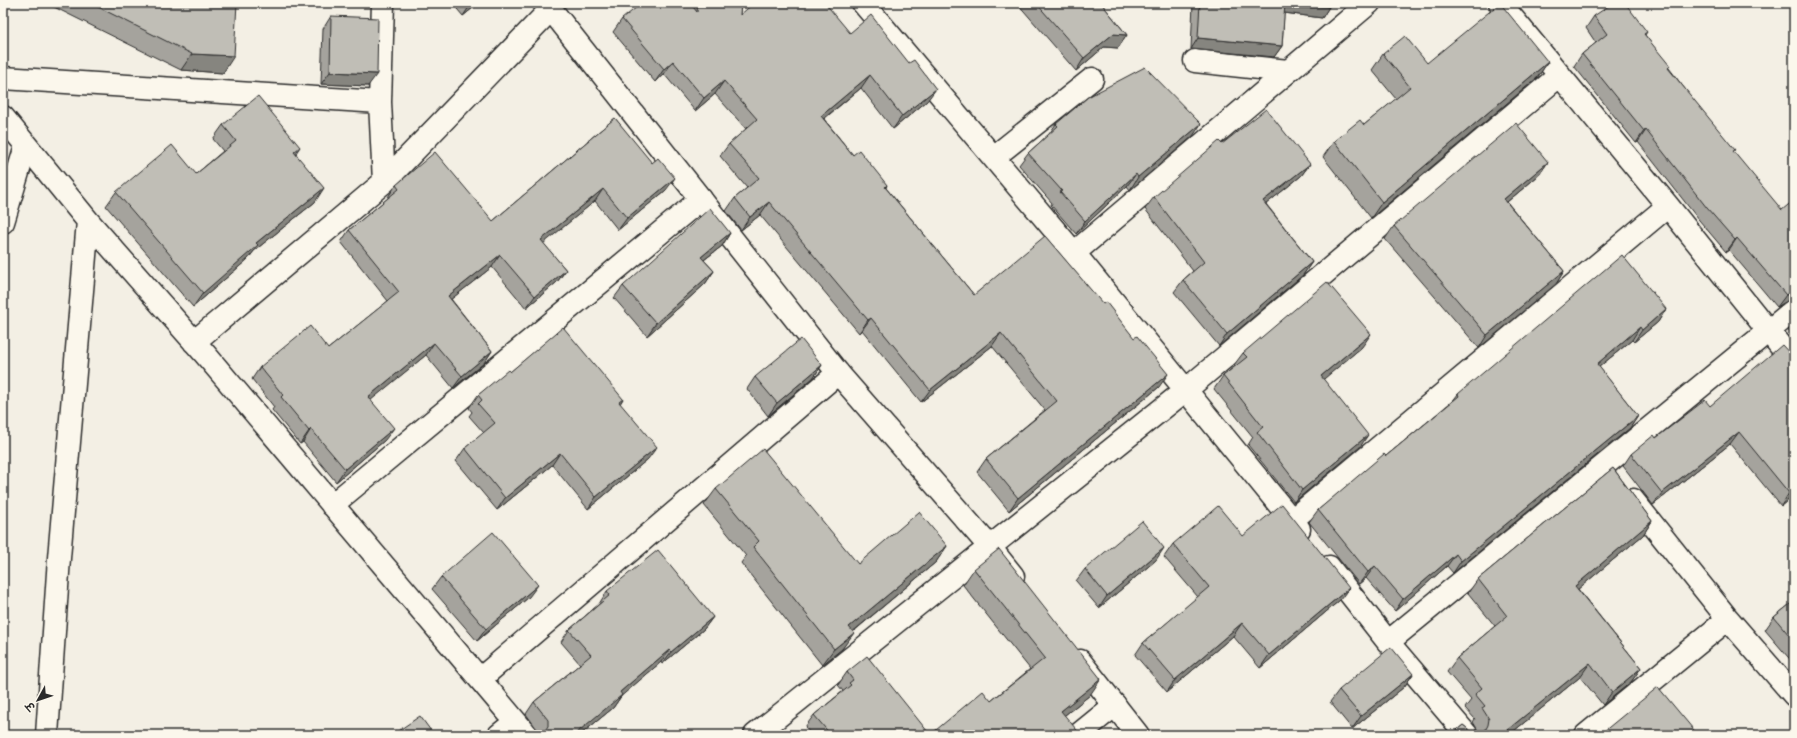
<svg xmlns="http://www.w3.org/2000/svg" width="1797" height="738" font-family="'Patrick Hand','Playpen Sans Deva',sans-serif">
  <style>
    .lines { fill: none; stroke-linecap: round; stroke-linejoin: round }
    .street-casing { stroke: #2b2b2b; stroke-width: 25 }
    .secondary-casing { stroke: #2b2b2b; stroke-width: 25 }
    .street { stroke: #fbf7ec; stroke-width: 22 }
    .secondary { stroke: #fbf7ec; stroke-width: 22 }
    .wall { fill: #a5a39d; stroke: #2b2b2b }
    .shaded-wall { fill: #86857f; stroke: #2b2b2b }
    .building { fill: #c0beb6; stroke: #2b2b2b }
  </style>
  <rect width="100%" height="100%" fill="#f3efe4"/>
  <filter id="ink" filterUnits="userSpaceOnUse"><feTurbulence type="fractalNoise" baseFrequency=".025" numOctaves="2"/><feDisplacementMap in="SourceGraphic" scale="8" xChannelSelector="R" yChannelSelector="G"/><feConvolveMatrix kernelMatrix="1 2 1 2 8 2 1 2 1" color-interpolation-filters="sRGB"/></filter>
  <g filter="url(#ink)">
    <g class="lines">
      <g class="street-casing">
        <path id="street" d="M863 3 1074 253 1299 529
          M1500 3 1668 206 1794 363
          M1195 61 1288 71
          M3 78 380 102
          M3 117 88 221 205 354 527 735
          M994 157 1092 79
          M384 182 551 9
          M3 222 26 146
          M1074 253 1369 3
          M194 342 384 182 380 102 383 3
          M1633 500 1728 619 1794 695
          M332 505 701 199
          M1292 520 1668 206
          M1329 567 1388 642 1467 735
          M1388 642 1794 310
          M480 679 838 373
          M47 735 59 558 88 221
          M499 735 515 722
          M755 735 1187 389 1560 75
          M1078 735 1115 705
          M1586 735 1728 619"/>
      </g>
      <g class="secondary-casing">
        <path id="secondary" d="M546 3 838 373 989 546 1013 576
          M1080 661 1138 735"/>
      </g>
      <use href="#street" class="street"/>
      <use href="#secondary" class="secondary"/>
    </g>
    <path class="wall" d="M46 3H237L223 73 181 70Z
      M452 3H479L463 16Z
      M690 3H741L740 15 850 33 927 101 893 129 861 88 824 119 853 155 887 185 886 188 974 295 1159 387 1009 511 977 472 986 459 1045 410 992 346 921 402 862 330 859 333 760 215 741 230 726 211 735 198 747 188 720 156 729 144 746 129 715 94 695 111 664 74 655 82 613 32 622 19Z
      M1017 3H1101L1127 35 1118 48 1104 47 1076 71Z
      M1193 3H1330L1329 7 1322 18 1284 13 1282 46 1274 57 1191 49Z
      M331 16 368 86 321 84 323 29Z
      M1594 16 1647 32 1645 35 1669 68 1733 152 1792 298 1777 307 1729 250 1726 252 1699 220 1638 142 1636 143 1574 66 1582 54 1596 43 1586 28Z
      M1383 54 1427 63 1548 62 1537 78 1371 218 1323 157 1334 141 1364 125 1396 99 1372 70Z
      M615 118 666 190 618 230 595 201 543 243 566 270 557 282 526 308 492 267 451 299 492 351 484 363 453 388 426 355 370 400 385 440 336 482 303 442 300 444 272 410 274 407 252 379 260 367 328 349 388 301 341 242 349 230 388 198V197L396 185 493 221Z
      M1056 124 1193 136 1130 190 1127 186 1076 234 1051 205 1052 203 1019 165 1028 153 1049 134Z
      M223 125 300 147 296 153 315 202 254 251 248 259 193 307 106 206 116 192 196 174 223 151 213 139Z
      M1548 162 1539 175 1507 202 1564 271 1556 284 1479 348 1385 239 1394 226Z
      M1310 164 1301 176 1266 204 1312 262 1303 275 1219 346 1174 292 1183 280 1193 271 1145 209 1154 197Z
      M730 233 722 246 704 260 714 271 705 284 647 336 614 298 623 286Z
      M1666 309 1658 322 1634 342 1632 340 1599 367 1638 416 1630 428 1453 573 1447 566 1395 611 1366 578 1359 584 1309 522 1318 510 1386 456 1452 402 1458 394Z
      M1362 347 1323 379 1360 447 1294 502 1248 445 1253 437 1214 389 1223 376 1235 366 1234 365 1243 353Z
      M1794 358V495L1781 506 1730 444 1653 505 1623 466 1631 454 1656 438 1710 406Z
      M822 365 813 378 768 416 747 389 755 377Z
      M510 372 623 399 620 404 648 459 588 509 552 465 497 510 456 461 465 448 484 433 469 416 472 412 469 408 478 395Z
      M1613 468 1652 521 1643 535 1578 589 1641 668 1631 682 1603 705 1580 677 1509 735H1451L1463 725 1473 733H1479V732L1473 722 1475 719 1465 708 1471 700 1447 672 1457 658 1495 626 1468 593 1478 579Z
      M716 489 858 564 947 546 936 562 853 632 842 649 822 665 741 563 746 556 704 505Z
      M1243 536 1340 600 1260 668 1233 636 1167 692 1135 655 1143 643 1198 597 1164 557 1173 544Z
      M1156 560 1099 608 1076 581 1085 569Z
      M974 569 1090 695 1065 715 991 701 1030 669 963 585Z
      M441 577 529 597 477 641 432 589Z
      M607 591 713 617 704 629 662 664 661 662 622 695 613 708 580 735H521L531 734 538 735 539 734V732L526 714 534 702 580 664 561 642 569 630 599 604Z
      M1794 601V664L1765 630 1774 617Z
      M847 672 926 735H812L805 727 814 715 843 691 838 685Z
      M1413 674 1404 687 1352 729 1330 702 1339 690Z"/>
    <path class="shaded-wall" d="M256 3H279L278 4Z
      M472 3H479L463 16 471 4Z
      M1283 3H1299L1329 7 1322 18 1277 12Z
      M1113 34 1127 35 1118 48 1104 47 1076 71 1084 58Z
      M1198 38 1282 46 1274 57 1191 49Z
      M192 54 234 56 223 73 181 70Z
      M673 61 664 74 655 82 664 69Z
      M1548 62 1537 78 1371 218 1382 202Z
      M330 72 377 74 368 86 321 84Z
      M870 75 861 88 812 128 821 116Z
      M724 81 715 94 695 111 704 98Z
      M936 89 927 101 893 129 902 116Z
      M1201 124 1193 136 1130 190 1138 177Z
      M1646 130 1638 142 1636 143 1644 131Z
      M1548 162 1539 175 1495 212 1504 199Z
      M1310 164 1301 176 1255 213 1263 201Z
      M1136 174 1127 186 1076 234 1085 221Z
      M675 178 666 190 618 230 627 218Z
      M324 188 315 202 254 251 248 259 193 307 203 293 256 243Z
      M603 189 595 201 532 253 541 240Z
      M769 202 760 215 741 230 750 217Z
      M730 233 722 246 692 269 701 257Z
      M1737 238 1729 250 1726 252 1735 240Z
      M500 255 492 267 440 308 448 296Z
      M1312 262 1303 275 1219 346 1227 334Z
      M566 270 557 282 526 308 535 296Z
      M714 271 705 284 647 336 656 323Z
      M1564 271 1556 284 1479 348 1487 335Z
      M1794 290V298H1792L1777 307 1786 295Z
      M1666 309 1658 322 1634 342 1642 330Z
      M871 318 862 330 859 333 868 320Z
      M1640 327 1632 340 1588 376 1597 364Z
      M1001 333 992 346 921 402 930 390Z
      M1371 334 1362 347 1312 389 1321 376Z
      M434 343 426 355 359 410 368 397Z
      M492 351 484 363 453 388 462 376Z
      M822 365 813 378 768 416 777 403Z
      M1168 374 1159 387 1009 511 1018 498Z
      M1638 416 1630 428 1453 573 1461 561Z
      M394 428 385 440 336 482 345 469Z
      M311 429 303 442 300 444 309 431Z
      M1739 432 1730 444 1653 505 1662 493Z
      M1368 435 1360 447 1294 502 1302 490Z
      M657 447 648 459 588 509 596 497Z
      M560 453 552 465 497 510 505 498Z
      M1794 490V495L1781 506 1789 493Z
      M1652 521 1643 535 1565 600 1575 586Z
      M947 546 936 562 838 644 849 627Z
      M1164 548 1156 560 1099 608 1107 596Z
      M1456 554 1447 566 1395 611 1403 599Z
      M1375 566 1366 578 1359 584 1368 572Z
      M538 585 529 597 477 641 486 629Z
      M1349 588 1340 600 1260 668 1269 655Z
      M713 617 704 629 662 664 671 652Z
      M1242 623 1233 636 1167 692 1175 680Z
      M854 633 842 649 822 665 834 649Z
      M669 650 661 662 618 699 622 695 613 708 580 735H574L620 692Z
      M1590 663 1580 677 1509 735H1501Z
      M1641 668 1631 682 1603 705 1612 692Z
      M1413 674 1404 687 1352 729 1361 716Z
      M1101 679 1090 695 1050 727 1061 711Z"/>
    <path class="building" d="M90 3H237L234 56 192 54Z
      M642 3H690L697 12 698 3H741L740 15 754 3H825L850 33 871 15 909 63 914 60 936 89 902 116 870 75 821 116 853 155 859 150 887 185 885 187 974 295 1045 236 1103 304 1106 302 1134 338 1137 336 1168 374 1018 498 986 459 1057 401 1001 333 930 390 871 318 868 320 769 202 750 217 735 198 759 178 729 144 757 119 724 81 704 98 673 61 664 69 622 19Z
      M1036 3H1101L1127 35 1113 34 1084 58Z
      M1200 3H1285L1282 46 1198 38Z
      M1299 3H1330L1329 7Z
      M1500 3 1548 62 1382 202 1334 141 1360 120 1364 125 1410 87 1383 54 1405 36 1427 63Z
      M1613 3H1625L1647 32 1644 34 1670 66 1668 68 1735 150 1733 151 1782 210 1794 200V290L1786 295 1737 238 1735 240 1707 208 1646 130 1644 131 1582 54 1607 34 1594 16Z
      M331 16 378 18 377 74 330 72Z
      M1145 67 1201 124 1138 177 1136 174 1085 221 1060 192 1062 191 1028 153 1058 126 1056 124 1088 97Z
      M258 96 300 147 294 152 324 188 256 243 258 245 203 293 116 192 172 145 196 174 236 141 223 125Z
      M1266 109 1310 164 1263 201 1312 262 1227 334 1183 280 1204 262 1154 197 1219 141 1222 144Z
      M615 118 652 163 658 158 675 178 627 218 603 189 541 240 566 270 535 296 500 255 448 296 492 351 462 376 434 343 368 397 394 428 345 469 311 429 309 431 281 397 283 395 260 367 310 326 328 349 399 292 349 230 399 189 396 185 435 152 493 221Z
      M1516 123 1548 162 1504 199 1564 271 1487 335 1394 226Z
      M710 208 730 233 701 257 714 271 656 323 623 286Z
      M1622 255 1666 309 1642 330 1640 327 1597 364 1638 416 1461 561 1456 554 1403 599 1375 566 1368 572 1318 510 1384 454 1386 456 1459 396 1458 394Z
      M1327 282 1371 334 1321 376 1368 435 1302 490 1257 432 1263 427 1223 376 1247 357 1243 353Z
      M563 327 623 399 619 402 657 447 596 497 560 453 505 498 465 448 495 423 478 404 482 400 478 395 508 370 510 372Z
      M801 339 822 365 777 403 755 377Z
      M1782 345 1794 358V490L1789 493 1739 432 1662 493 1631 454 1654 435 1656 438 1705 400 1710 406Z
      M763 449 858 564 919 512 947 546 849 627 854 633 834 649 753 547 759 541 716 489Z
      M1613 468 1652 521 1575 586 1641 668 1612 692 1590 663 1501 735H1451L1463 725 1473 733H1479L1485 731 1488 725 1489 719 1482 708 1485 706 1475 694 1482 688 1457 658 1507 616 1478 579Z
      M1282 504 1349 588 1269 655 1242 623 1175 680 1143 643 1209 587 1173 544 1218 506 1243 536Z
      M1142 521 1164 548 1107 596 1085 569Z
      M493 532 538 585 486 629 441 577Z
      M999 549 1101 679 1061 711 1081 735H930L983 691 991 701 1045 658 974 569Z
      M658 550 713 617 671 652 669 650 620 692 622 695 574 735H521L526 730 531 734 538 735 544 732 548 726V720L534 702 591 655 569 630 610 595 607 591Z
      M1794 601V641L1774 617Z
      M1391 647 1413 674 1361 716 1339 690Z
      M867 656 928 732 924 735H831L814 715 851 685 849 683 853 680 847 672Z
      M1658 687 1698 735H1591L1603 732Z
      M420 716 434 735H397L399 733 398 731Z"/>
  </g>
  <rect width="1797" height="738" fill="none" stroke="#fbf7ec" stroke-width="16"/>
  <rect x="8" y="8" width="1781" height="722" fill="none" stroke="#2b2b2b" stroke-width="1.5" filter="url(#ink)"/>
  <g transform="translate(38 700) rotate(230)" stroke="#fbf7ec" stroke-width="3" paint-order="stroke">
  <path d="M0-3L7 15L0 10L-7 15Z" fill="#2b2b2b"/>
  <text y="-6" font-size="11" font-weight="bold" text-anchor="middle" fill="#2b2b2b">उ</text>
  </g>
</svg>
